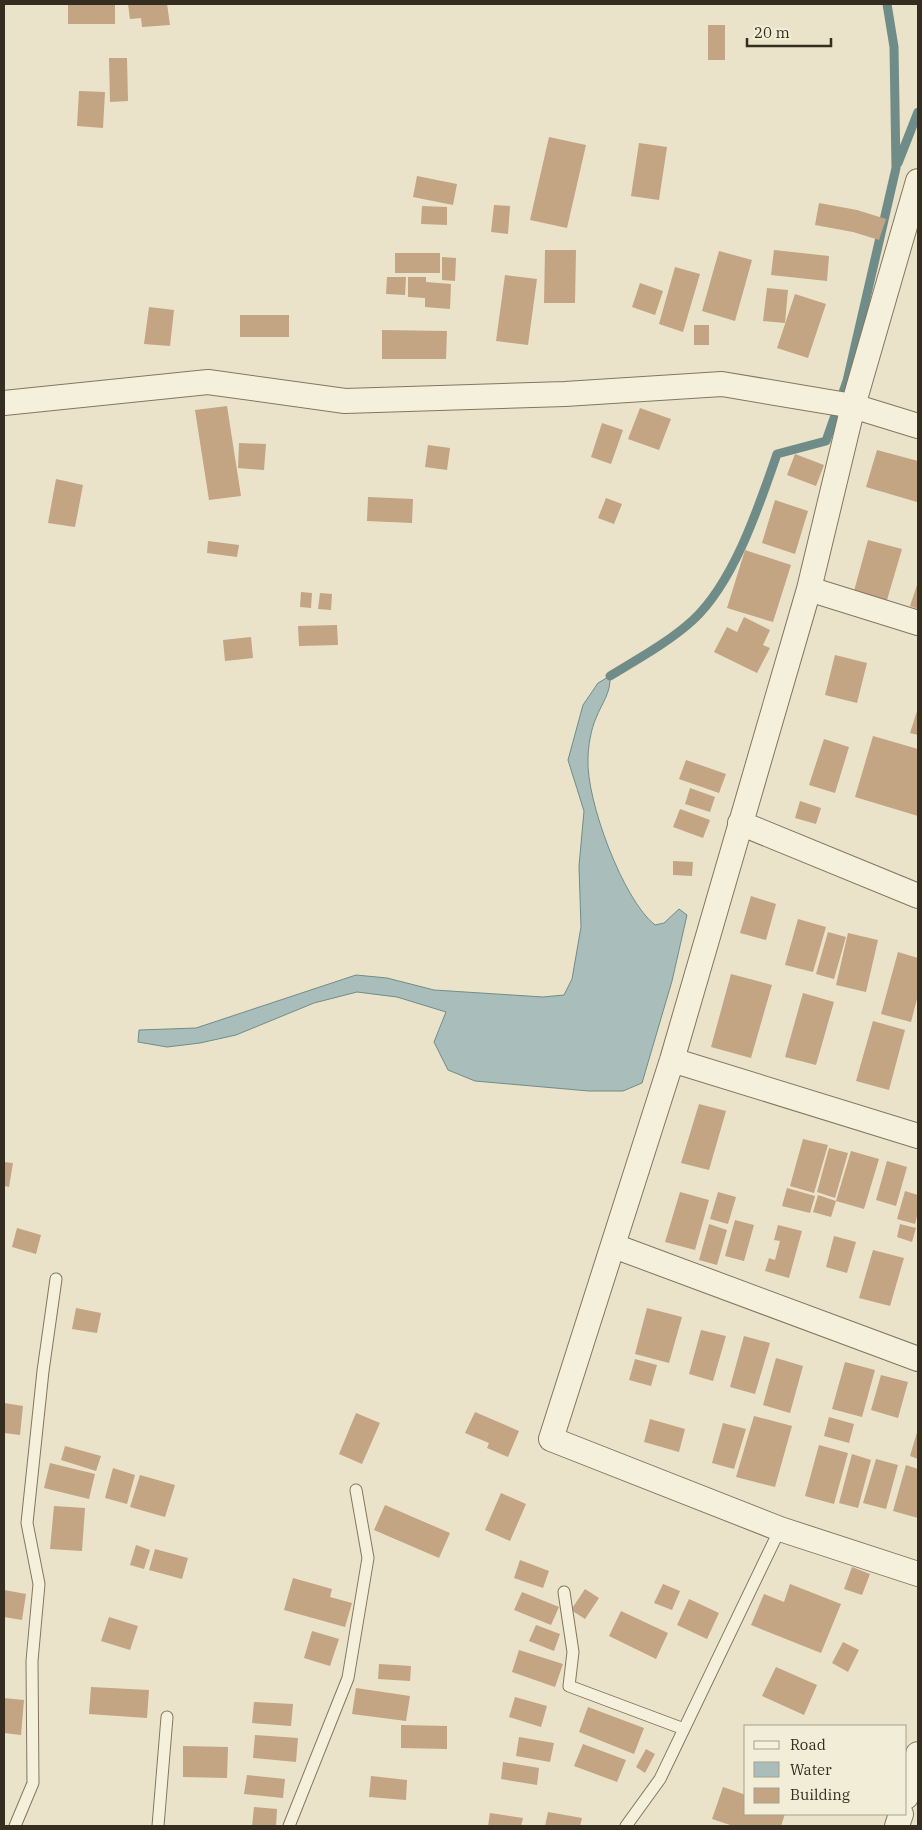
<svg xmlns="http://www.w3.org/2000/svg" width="922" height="1830" font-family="'IBM Plex Serif',serif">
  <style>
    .water { fill: #a9beba; stroke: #708c88 }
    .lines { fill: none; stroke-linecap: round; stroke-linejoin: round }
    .stream { stroke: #708c88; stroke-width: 9 }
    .building { fill: #c3a483 }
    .lane-casing { stroke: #847660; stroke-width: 13 }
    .street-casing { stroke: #847660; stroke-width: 26 }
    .lane { stroke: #f5f0db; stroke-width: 11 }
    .street { stroke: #f5f0db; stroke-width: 24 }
  </style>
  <rect width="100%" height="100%" fill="#eae3c9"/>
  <path class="water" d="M610 676C611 693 602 703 596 718 591 729 588 747 588 759 586 800 623 900 655 925L664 923 679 909 687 915 672 981 642 1083 623 1091H589L475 1081 448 1070 434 1042 446 1012 397 997 357 992 314 1003 236 1035 200 1043 167 1047 138 1042 139 1030 196 1028 356 975 387 978 434 990 543 997 564 995 572 979 581 927 579 866 584 811 568 760 583 705 598 683Z"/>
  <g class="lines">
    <path class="stream" d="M898 163 918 112
      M610 676C638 659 669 642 693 620 734 582 759 506 777 454L826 441 847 381 896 168 894 47 887 4"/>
  </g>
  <path class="building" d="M68 4H115V24H68Z
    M128 4H167L170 25 142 27 141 18 130 19Z
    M708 25H725V60H708Z
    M109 58H127L128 101 110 102Z
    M79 91 105 92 103 128 77 126Z
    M549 137 586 145 567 228 530 220Z
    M639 143 667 147 659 200 631 196Z
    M417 176 457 184 453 205 413 197Z
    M819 203 857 210 886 219 879 240 853 232 815 225Z
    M494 205 510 206 508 234 491 232Z
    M422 206 447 207V225L421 224Z
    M545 250H576L575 303H544Z
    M774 250 829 256 827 281 771 275Z
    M719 251 752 260 735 321 702 311Z
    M395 253H440V273H395Z
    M442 257 456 258 455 281 442 280Z
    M675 267 700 274 683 332 659 324Z
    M505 275 537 279 528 345 496 341Z
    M387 277H406L405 295 386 294Z
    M408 277H426V282L451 284 450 309 425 307V298L408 297Z
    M640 283 663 291 655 315 632 307Z
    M767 288 788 290 785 323 763 321Z
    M795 294 826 304 808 358 777 348Z
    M149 307 174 310 170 346 144 344Z
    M240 315H289V337H240Z
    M694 325H709V345H694Z
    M382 330 447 331 446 359H382Z
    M227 406 241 496 209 500 195 410Z
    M640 408 671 419 659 450 628 439Z
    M602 423 623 430 611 464 591 457Z
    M239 443 266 444 264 470 238 468Z
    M428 445 450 448 447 470 425 467Z
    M877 450 918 461 917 502 866 487Z
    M795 454 824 465 816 486 787 475Z
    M56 479 83 485 75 527 48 523Z
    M368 497 413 499 412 523 367 521Z
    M606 498 622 504 614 524 598 518Z
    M775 500 808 511 795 554 762 543Z
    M868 540 902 549 887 600 854 591Z
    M208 541 239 545 237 557 207 553Z
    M745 550 791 565 773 622 727 608Z
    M918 582V609L910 606Z
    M301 592 312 593 311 608 300 607Z
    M320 593 332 594 331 610 318 609Z
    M744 617 770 630 763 645 770 648 757 673 714 652 727 627 737 632Z
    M337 625 338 645 299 646 298 626Z
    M251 637 253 658 225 661 223 640Z
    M835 655 867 663 857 703 825 695Z
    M918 708V735L910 733Z
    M873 736 918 749V816L855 797Z
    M824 739 849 747 835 793 809 785Z
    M686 760 726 774 719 793 679 779Z
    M690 788 715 797 710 812 685 804Z
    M800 801 821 808 816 824 795 818Z
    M680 809 710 820 703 838 673 827Z
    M673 861 693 862 692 876 673 875Z
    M751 896 776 904 766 940 740 933Z
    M798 919 826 927 813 972 785 965Z
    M828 932 846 937 834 979 816 974Z
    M848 933 878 940 866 992 836 985Z
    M898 952 918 958V995L911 1022 881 1014Z
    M731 974 772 985 751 1058 711 1047Z
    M803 993 834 1002 816 1065 785 1057Z
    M873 1021 905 1030 889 1090 856 1081Z
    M699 1104 726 1111 709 1170 681 1163Z
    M803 1139 828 1145 814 1193 790 1186Z
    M829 1148 848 1153 835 1198 817 1192Z
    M851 1151 879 1159 864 1209 836 1201Z
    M887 1161 907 1167 896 1206 876 1200Z
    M4 1162 13 1163 9 1187 4 1186Z
    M787 1188 815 1196 810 1213 782 1206Z
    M905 1191 918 1195V1212L915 1224 897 1219Z
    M680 1192 709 1200 695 1250 665 1242Z
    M718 1192 736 1197 728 1224 710 1219Z
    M818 1195 836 1201 831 1217 813 1212Z
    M735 1220 754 1225 744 1261 725 1256Z
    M709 1224 727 1230 717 1265 699 1260Z
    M900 1224 916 1228 912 1242 897 1237Z
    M778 1225 802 1231 789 1278 765 1271 769 1258 775 1260 780 1241 774 1240Z
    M17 1228 41 1235 36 1254 12 1247Z
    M834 1236 856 1242 847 1273 826 1267Z
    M873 1250 904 1258 890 1306 859 1298Z
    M76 1308 101 1313 97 1333 72 1329Z
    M647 1308 682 1317 669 1363 635 1354Z
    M701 1330 726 1336 713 1381 689 1374Z
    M744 1336 770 1343 755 1394 730 1387Z
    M776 1358 803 1366 790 1413 763 1405Z
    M635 1359 657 1365 651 1386 629 1380Z
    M845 1362 875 1370 862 1417 832 1409Z
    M881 1375 908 1382 898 1418 871 1410Z
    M4 1403 23 1406 20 1435 4 1433Z
    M475 1412 519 1431 508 1457 487 1448 489 1443 465 1433Z
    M356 1413 380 1423 362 1464 339 1454Z
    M754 1416 792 1426 775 1487 736 1477Z
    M829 1417 854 1424 849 1443 824 1436Z
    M650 1419 685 1429 679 1452 644 1442Z
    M723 1423 746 1429 734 1469 712 1463Z
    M918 1429V1459L910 1456Z
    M819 1445 848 1453 834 1504 805 1496Z
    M65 1446 101 1456 96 1471 61 1460Z
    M852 1454 871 1460 858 1508 839 1503Z
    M876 1459 898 1465 886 1509 863 1503Z
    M50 1463 95 1474 89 1499 44 1488Z
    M906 1465 918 1469V1518L893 1511Z
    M113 1468 135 1475 127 1504 105 1498Z
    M140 1475 175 1485 165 1517 130 1507Z
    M501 1493 526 1504 510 1541 485 1530Z
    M385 1505 450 1533 439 1558 374 1530Z
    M54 1506 85 1508 82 1551 50 1549Z
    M136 1545 150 1550 144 1569 130 1565Z
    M155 1549 188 1558 182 1579 149 1570Z
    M520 1560 549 1571 543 1588 514 1578Z
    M852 1567 870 1574 862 1595 844 1589Z
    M293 1578 332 1589 330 1597 352 1603 345 1627 284 1610Z
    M663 1584 680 1591 672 1610 654 1603Z
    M790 1584 841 1604 821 1653 751 1625 764 1594 784 1602Z
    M585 1589 599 1598 585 1619 571 1610Z
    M4 1590 26 1594 22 1620 4 1617Z
    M522 1592 559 1607 551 1625 514 1610Z
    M689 1599 719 1613 707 1639 677 1625Z
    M621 1611 668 1633 656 1659 609 1636Z
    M109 1617 138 1626 130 1650 101 1641Z
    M536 1625 560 1634 554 1651 529 1641Z
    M312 1631 339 1639 330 1666 304 1658Z
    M843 1642 859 1650 848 1672 832 1663Z
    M519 1650 563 1664 555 1687 512 1672Z
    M379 1664 411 1666 410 1681 378 1679Z
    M776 1667 817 1685 804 1715 762 1696Z
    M91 1687 149 1690 147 1718 89 1714Z
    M356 1688 410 1696 406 1721 352 1714Z
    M515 1697 547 1706 541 1727 509 1717Z
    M4 1698 24 1700 21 1735 4 1733Z
    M254 1702 293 1704 291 1726 252 1723Z
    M588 1707 644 1728 634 1754 579 1732Z
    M401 1725 447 1726V1749L401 1748Z
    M255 1735 298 1738 296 1762 253 1758Z
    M519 1737 554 1743 550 1762 516 1756Z
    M583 1744 626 1760 617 1782 574 1766Z
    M183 1746 228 1747 227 1778 183 1777Z
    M646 1749 655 1754 645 1773 636 1767Z
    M503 1762 539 1768 537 1785 501 1779Z
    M247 1775 285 1779 283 1798 244 1794Z
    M371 1776 407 1780 406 1800 369 1797Z
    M723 1787 746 1795V1814H785L781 1826H733L712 1819Z
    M254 1807 277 1809 276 1826H252Z
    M548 1812 582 1818 580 1826H545Z
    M490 1813 523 1818 521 1826H488Z"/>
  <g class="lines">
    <g class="lane-casing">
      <path id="lane" d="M564 1592 573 1652 569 1686 684 1729
        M15 1826 33 1783 32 1661 39 1584 27 1523 43 1371 56 1279
        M158 1826 167 1717
        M289 1826 348 1678 368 1558 356 1490
        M626 1826 660 1779 780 1529"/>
    </g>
    <g class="street-casing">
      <path id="street" d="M918 181 853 406 809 589 672 1060 551 1439 780 1529 918 1574
        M4 403 208 382 345 401 565 394 722 384 853 406 918 426
        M809 589 918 623
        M740 823 918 896
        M672 1060 918 1136
        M614 1246 918 1359
        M906 1797 918 1754
        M897 1826 901 1814"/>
    </g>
    <use href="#lane" class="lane"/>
    <use href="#street" class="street"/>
  </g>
  <rect width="922" height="1830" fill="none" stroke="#362d21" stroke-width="10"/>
  <rect x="744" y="1725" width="162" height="90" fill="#f2edd7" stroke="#a7a08e"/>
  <rect x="754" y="1741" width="25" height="8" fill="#f5f0db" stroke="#a7a08e"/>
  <text x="790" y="1750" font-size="15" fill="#362d21">Road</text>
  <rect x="754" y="1762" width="25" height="15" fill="#a9beba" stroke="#a7a08e"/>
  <text x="790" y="1775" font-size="15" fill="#362d21">Water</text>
  <rect x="754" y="1788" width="25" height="15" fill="#c3a483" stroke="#a7a08e"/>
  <text x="790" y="1800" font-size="15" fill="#362d21">Building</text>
  <path d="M747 38v8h84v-8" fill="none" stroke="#362d21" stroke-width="2.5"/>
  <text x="754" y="38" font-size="15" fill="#362d21" stroke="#f2edd7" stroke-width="4" paint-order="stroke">20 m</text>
</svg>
